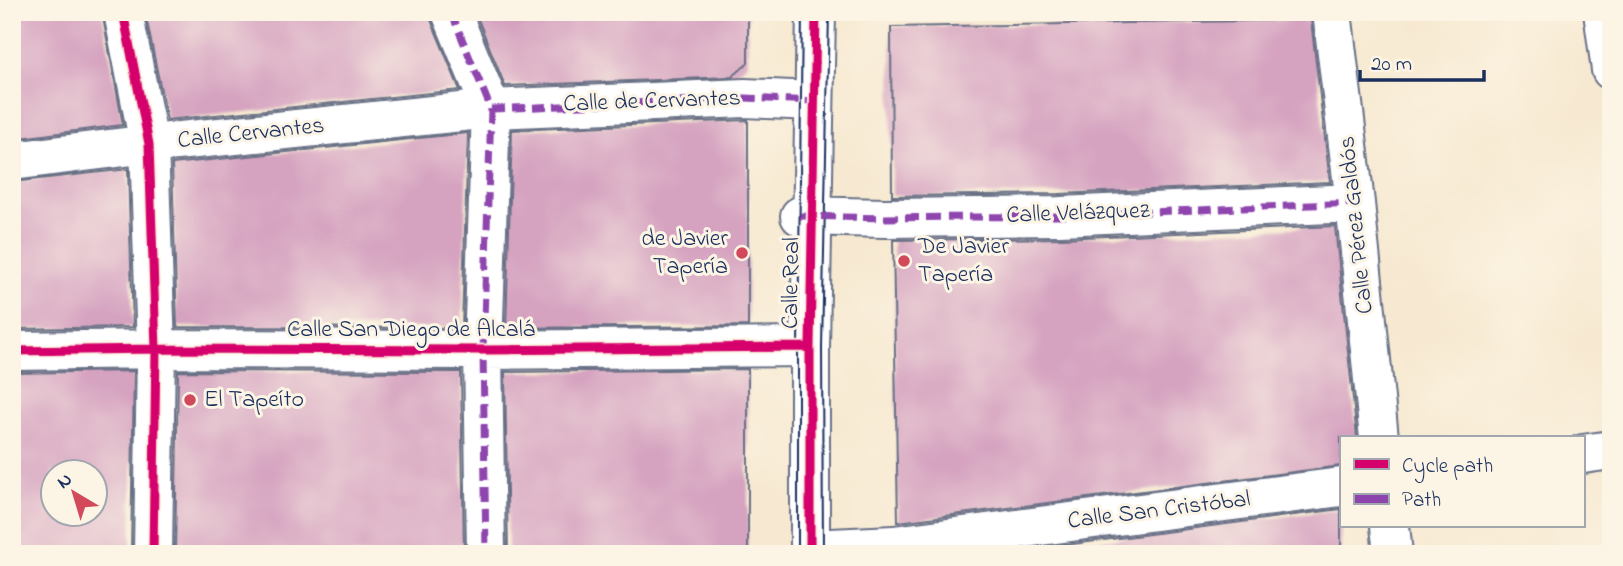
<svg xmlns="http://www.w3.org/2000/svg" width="1623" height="566" font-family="'Indie Flower',sans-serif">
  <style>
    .building { fill: #d5a2c0; fill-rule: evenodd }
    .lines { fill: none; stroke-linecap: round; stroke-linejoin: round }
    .minor-casing { stroke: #687086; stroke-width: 42 }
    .minor { stroke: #fff; stroke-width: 38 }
    .tram { stroke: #1b2f5e; stroke-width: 2 }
    .quiet { stroke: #8e44ad; stroke-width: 7; stroke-dasharray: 14 7; stroke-linecap: butt }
    .cycleway-casing { stroke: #fcf5e5; stroke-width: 13 }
    .cycleway { stroke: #d6006c; stroke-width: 9 }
    .poi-dot { fill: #d1495b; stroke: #fcf5e5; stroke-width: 2.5 }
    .labels { text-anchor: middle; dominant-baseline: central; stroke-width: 6; stroke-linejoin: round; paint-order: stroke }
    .street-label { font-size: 24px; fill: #1b2f5e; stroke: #fcf5e5 }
    .poi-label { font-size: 24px; fill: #1b2f5e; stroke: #fcf5e5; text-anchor: start }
  </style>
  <rect width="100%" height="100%" fill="#fcf5e5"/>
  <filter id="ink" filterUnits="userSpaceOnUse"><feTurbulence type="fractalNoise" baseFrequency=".0143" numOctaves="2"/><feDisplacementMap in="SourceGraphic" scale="14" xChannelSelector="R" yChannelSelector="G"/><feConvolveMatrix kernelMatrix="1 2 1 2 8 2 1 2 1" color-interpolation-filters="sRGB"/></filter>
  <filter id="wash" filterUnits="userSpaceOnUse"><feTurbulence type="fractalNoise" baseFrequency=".00686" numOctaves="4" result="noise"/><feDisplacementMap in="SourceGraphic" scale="28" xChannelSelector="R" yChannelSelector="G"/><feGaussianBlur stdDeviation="1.57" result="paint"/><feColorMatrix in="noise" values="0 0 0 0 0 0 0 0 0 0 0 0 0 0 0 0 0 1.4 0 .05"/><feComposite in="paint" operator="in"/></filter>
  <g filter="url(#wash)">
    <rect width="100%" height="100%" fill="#f7e9d1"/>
    <g id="blocks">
      <path class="building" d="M12 12H102L123 125 12 139Z
        M145 12H430L431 20 460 90 167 120Z
        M475 12H748V63L732 77 505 86Z
        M1311 20 1330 182 1059 194 892 196 891 27Z
        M748 120V326L506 328 512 130Z
        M468 133 462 328 177 327 172 164Z
        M128 169 133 327 12 329V182Z
        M1335 226 1357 438H1341V466L898 522 893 240 1061 238Z
        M748 369V554H508L505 372Z
        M134 371 131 554H12V373ZM52 472H94V514H52Z
        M178 371 461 372 464 554H175Z
        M1341 509V554H997Z"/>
    </g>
  </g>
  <g filter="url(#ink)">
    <use href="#blocks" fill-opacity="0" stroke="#687086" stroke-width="2"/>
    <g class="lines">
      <g class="minor-casing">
        <path id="minor" d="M123 12 149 144 156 349 153 554
          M451 12 491 109 483 350 486 554
          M1332 12 1355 203 1379 438
          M1603 12 1611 70
          M12 161 149 144 491 109 745 98 814 101
          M800 216 885 218 1060 216 1355 203
          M12 351 156 349 483 350 810 347
          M1583 454 1611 450
          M1390 526 1393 554
          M810 549 894 545 1341 487
          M810 554V347L816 12"/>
      </g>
      <use href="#minor" class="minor"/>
      <path class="tram" d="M798 554V348L802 12
        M823 554 822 347 829 12"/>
      <path class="quiet" d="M451 12 491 109 483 350 486 554
        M491 109 745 98 814 101
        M800 216 885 218 1060 216 1355 203"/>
      <g class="cycleway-casing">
        <path id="cycleway" d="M123 12 149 144 156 349 153 554
          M12 351 156 349 483 350 810 347
          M810 554V347L816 12"/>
      </g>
      <use href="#cycleway" class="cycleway"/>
    </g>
  </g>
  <g class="poi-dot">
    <circle cx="742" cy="253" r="7"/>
    <circle cx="904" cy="261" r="7"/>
    <circle cx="190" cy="400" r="7"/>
  </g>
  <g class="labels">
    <g class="street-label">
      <text transform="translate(652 102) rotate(-2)">Calle de Cervantes</text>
      <text transform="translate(251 134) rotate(-6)">Calle Cervantes</text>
      <text transform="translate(1078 214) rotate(-2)">Calle Velázquez</text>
      <text transform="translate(1357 225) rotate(-96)">Calle Pérez Galdós</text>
      <text transform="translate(792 283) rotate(-89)">Calle Real</text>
      <text x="411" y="330">Calle San Diego de Alcalá</text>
      <text transform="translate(1159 511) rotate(-7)">Calle San Cristóbal</text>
    </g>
    <g class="poi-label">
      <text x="728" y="239" text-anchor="end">de Javier<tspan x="728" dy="28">Tapería</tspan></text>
      <text x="918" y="247">De Javier<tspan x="918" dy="28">Tapería</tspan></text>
      <text x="204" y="400">El Tapeíto</text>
    </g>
  </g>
  <rect width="1623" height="566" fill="none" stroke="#fcf5e5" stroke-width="42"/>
  <rect x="1340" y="436" width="245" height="91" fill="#fcf5e5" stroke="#a2a6af" stroke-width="2"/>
  <rect x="1354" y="459" width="35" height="10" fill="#d6006c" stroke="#a2a6af" stroke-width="2"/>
  <text x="1402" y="472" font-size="21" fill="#1b2f5e">Cycle path</text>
  <rect x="1354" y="494" width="35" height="10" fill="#8e44ad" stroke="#a2a6af" stroke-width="2"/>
  <text x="1402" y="506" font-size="21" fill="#1b2f5e">Path</text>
  <g transform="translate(74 493) rotate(322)"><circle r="33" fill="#fcf5e5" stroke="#a2a6af" stroke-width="2"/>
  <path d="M0-5L12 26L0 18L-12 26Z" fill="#d1495b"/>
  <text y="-10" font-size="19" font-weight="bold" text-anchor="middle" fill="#1b2f5e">N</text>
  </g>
  <path d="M1360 70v10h124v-10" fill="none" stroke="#1b2f5e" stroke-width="3.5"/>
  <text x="1371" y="70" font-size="21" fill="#1b2f5e" stroke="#fcf5e5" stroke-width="5" paint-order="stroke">20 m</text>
</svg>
